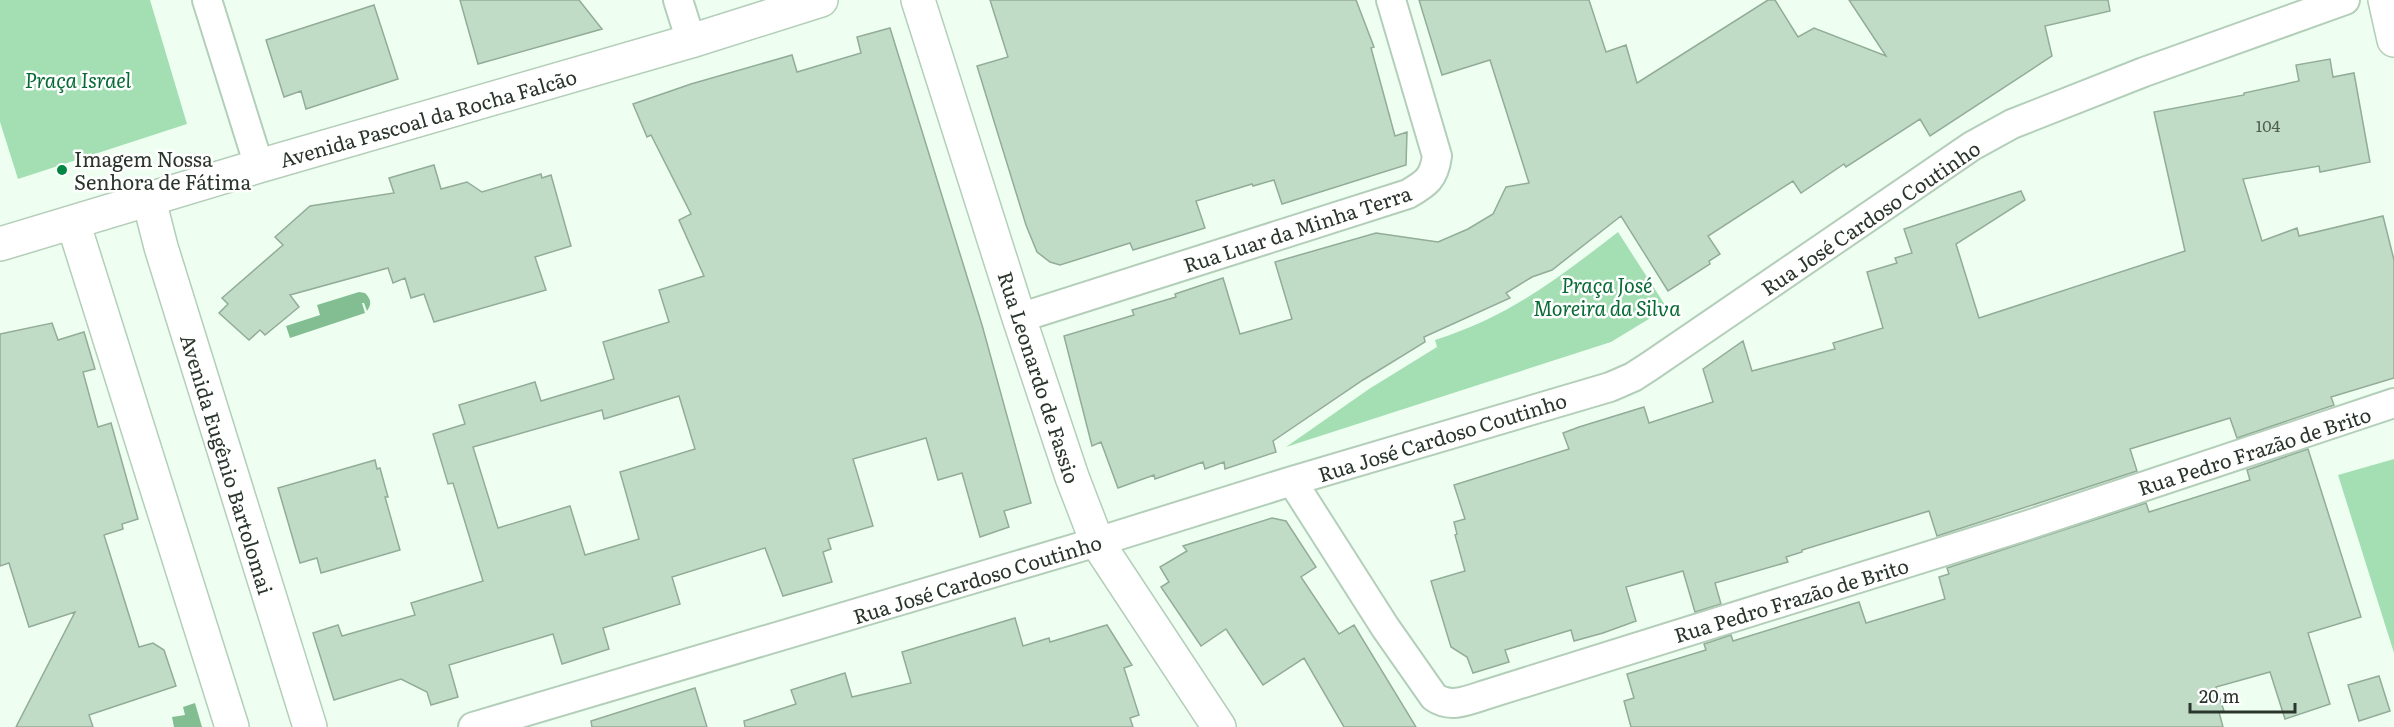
<svg xmlns="http://www.w3.org/2000/svg" width="2394" height="727" font-family="Literata,serif">
  <style>
    .green { fill: #a3dfb2 }
    .water { fill: #83be92 }
    .building { fill: #c0dcc6; stroke: #92ac98; stroke-width: 1.5; fill-rule: evenodd }
    .lines { fill: none; stroke-linecap: round; stroke-linejoin: round }
    .street-casing { stroke: #b3ceb9; stroke-width: 32 }
    .secondary-casing { stroke: #b3ceb9; stroke-width: 36 }
    .street { stroke: #fff; stroke-width: 28 }
    .secondary { stroke: #fff; stroke-width: 33 }
    .poi-dot { fill: #018742; stroke: #fff; stroke-width: 2 }
    .labels { text-anchor: middle; dominant-baseline: central; stroke-width: 5; stroke-linejoin: round; paint-order: stroke }
    .number-label { font-size: 16px; fill: #505f52 }
    .park-label { font-size: 20px; font-style: italic; fill: #086a34; stroke: #fff }
    .street-label { font-size: 20px; fill: #2a352c; stroke: #fff }
    .poi-label { font-size: 20px; fill: #2a352c; stroke: #fff; text-anchor: start }
  </style>
  <rect width="100%" height="100%" fill="#eefff1"/>
  <path class="green" d="M0 0H150L187 124 18 179 0 122Z
    M1618 232 1667 308 1611 342 1286 447 1369 389 1437 347 1435 340C1510 316 1557 279 1618 232Z
    M2394 459V653L2338 475Z"/>
  <path class="water" d="M359 292 365 293C371 299 372 304 367 311L364 303H362L365 313 290 338 286 326 320 315 317 305Z
    M195 703 202 727H174L172 717 185 715 183 707Z"/>
  <path class="building" d="M460 0H579L602 29 478 64Z
    M990 0H1356L1374 47 1371 48 1395 136 1407 132 1406 165 1282 204 1274 180 1253 186 1252 184 1196 201 1205 228 1133 250 1130 243 1060 265 1050 262 1037 252 1026 225 977 66 1008 57Z
    M1419 0H1589L1606 52 1626 45 1637 83 1768 0H1775L1798 37 1814 28 1886 56 1849 0H2108L2110 11 2045 26 2052 56 1930 136 1920 119 1846 167 1844 164 1801 193 1793 181 1708 236 1720 254 1709 261 1710 264 1668 291 1621 216 1552 270 1532 277 1506 293 1510 298 1424 337 1425 342 1363 380 1273 441 1276 452 1225 469 1224 462 1205 469 1203 462 1155 479 1154 475 1118 488 1101 442 1092 446 1064 336 1134 315 1132 310 1176 297 1175 294 1223 278 1240 334 1292 319 1275 262 1376 233 1438 242 1468 229 1493 214 1506 187 1529 183 1490 60 1442 75Z
    M374 5 398 79 306 109 301 91 284 97 266 40Z
    M890 28 982 325 1031 503 1004 511 1009 527 980 537 962 473 938 480 926 438 853 459 873 526 828 539 831 549 823 552 832 582 783 596 765 548 672 577 680 604 603 628 609 649 562 664 553 634 449 665 458 697 431 705 427 692 401 679 334 700 313 633 338 625 342 636 415 615 411 603 483 581 453 483 448 484 433 434 465 424 459 405 535 382 541 401 614 379 603 342 669 322 659 290 704 276 679 220 691 214 651 135 647 137 633 104 691 84 792 55 797 72 861 53 857 37ZM679 396 695 449 620 472 639 539 585 555 570 506 498 528 473 447 602 410 604 419Z
    M2330 59 2333 77 2354 73 2370 162 2320 172 2319 166 2243 179 2262 241 2297 228 2299 236 2383 216 2394 260V378L2331 397 2334 405 2237 438 2230 418 2130 449 2137 471 1937 536 1929 511 1802 550V552L1786 557 1788 562 1715 583 1721 604 1695 612 1683 571 1626 587 1636 621 1603 633 1574 641 1571 630 1505 650 1509 662 1473 673 1467 657 1451 647 1431 581 1465 571 1455 535 1457 534 1454 522 1465 519 1454 485 1569 449 1563 433 1579 427 1644 407 1649 423 1713 402 1703 369 1743 341 1752 371 1835 349 1833 343 1883 328 1867 272 1897 263 1895 258 1912 253 1904 229 2021 191 2025 200 1956 244 1979 318 2185 251 2154 112 2244 95V93L2299 81 2296 65Z
    M434 165 441 189 467 182 482 192 541 174 542 178 551 175 571 246 535 257 546 290 434 322 424 294 411 298 405 278 393 283 388 268 290 295 299 307 265 335 260 330 249 340 219 313 228 304 222 298 283 245 275 237 310 206 394 193 389 178Z
    M52 323 58 340 84 332 95 369 83 372 98 427 111 423 138 519 122 524 123 529 104 535 139 647 153 643 164 650 176 686 89 715 93 727H16L75 612 29 627 9 563 0 566V334Z
    M2308 449 2361 617 2308 633 2330 704 2285 719 2270 672 2216 687 2224 711 2219 712 2223 727H1631L1624 701 1634 698 1627 674 1706 650 1704 644 1731 635 1733 641 1859 602 1866 623 1945 599 1939 577 1949 574 1947 568 2146 503 2149 512 2250 480 2247 470Z
    M375 460 377 469 380 468 388 497H385L400 550 321 573 317 558 300 563 278 488Z
    M1272 518 1286 521 1316 567 1301 577 1339 634 1354 625 1416 727H1344L1304 658 1263 685 1226 629 1201 646 1161 587 1169 582 1160 567 1187 551 1183 546Z
    M1015 618 1023 646 1049 638 1050 642 1107 625 1132 665 1124 668 1139 715 1130 718 1133 727H745L744 721 796 704 791 690 845 673 852 697 911 683 902 652Z
    M2379 676 2390 711 2359 721 2348 685Z
    M695 688 707 727H592L591 721Z"/>
  <g class="lines">
    <g class="street-casing">
      <path id="street" d="M207 0 259 166
        M678 0 691 41
        M1019 318 1408 194C1427 183 1434 178 1437 156L1391 0
        M1292 481 1385 627 1434 697C1451 709 1469 700 1488 694L2031 524 2394 403
        M473 727 1097 542 1292 481 1610 387 1633 377 1650 366 1972 146 2012 124 2144 72 2345 0"/>
    </g>
    <g class="secondary-casing">
      <path id="secondary" d="M918 0 1019 318 1072 477 1097 542 1219 727
        M2385 0 2394 40
        M149 200 161 247 310 727
        M73 222 232 727
        M0 244 259 166 691 41 821 0"/>
    </g>
    <use href="#street" class="street"/>
    <use href="#secondary" class="secondary"/>
  </g>
  <circle class="poi-dot" cx="62" cy="170" r="6"/>
  <g class="labels">
    <g class="number-label">
      <text x="2268" y="125">104</text>
    </g>
    <g class="park-label">
      <text x="78" y="79">Praça Israel</text>
      <text x="1607" y="284">Praça José<tspan x="1607" dy="23">Moreira da Silva</tspan></text>
    </g>
    <g class="street-label">
      <text transform="translate(428 117) rotate(-16)">Avenida Pascoal da Rocha Falcão</text>
      <text transform="translate(1870 217) rotate(-34)">Rua José Cardoso Coutinho</text>
      <text transform="translate(1297 228) rotate(-18)">Rua Luar da Minha Terra</text>
      <text transform="translate(1040 377) rotate(72)">Rua Leonardo de Fassio</text>
      <text transform="translate(1442 436) rotate(-17)">Rua José Cardoso Coutinho</text>
      <text transform="translate(2254 450) rotate(-18)">Rua Pedro Frazão de Brito</text>
      <text transform="translate(228 464) rotate(73)">Avenida Eugênio Bartolomai</text>
      <text transform="translate(977 578) rotate(-17)">Rua José Cardoso Coutinho</text>
      <text transform="translate(1791 599) rotate(-17)">Rua Pedro Frazão de Brito</text>
    </g>
    <g class="poi-label">
      <text x="74" y="158">Imagem Nossa<tspan x="74" dy="23">Senhora de Fátima</tspan></text>
    </g>
  </g>
  <path d="M2190 703v9h105v-9" fill="none" stroke="#2a352c" stroke-width="3"/>
  <text x="2199" y="703" font-size="18" fill="#2a352c" stroke="#ffffff" stroke-width="4.5" paint-order="stroke">20 m</text>
</svg>
